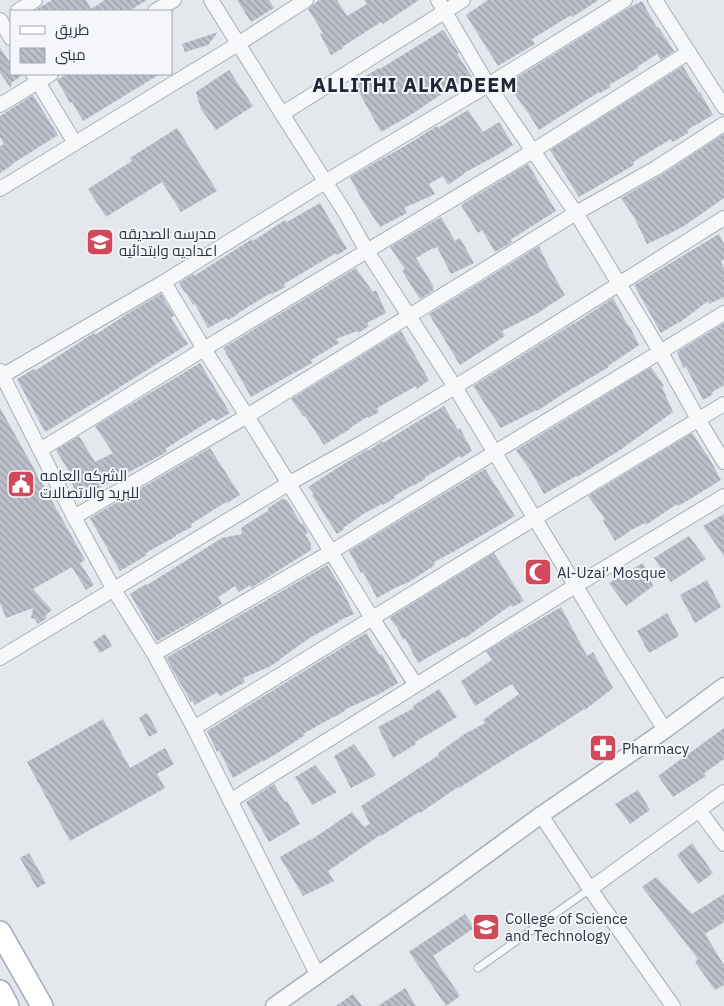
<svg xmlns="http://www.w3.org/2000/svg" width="724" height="1006" font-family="'IBM Plex Sans',Cairo,sans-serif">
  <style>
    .building { fill: url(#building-back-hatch) }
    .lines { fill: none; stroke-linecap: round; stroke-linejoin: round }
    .service-casing { stroke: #a9aeb7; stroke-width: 9 }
    .minor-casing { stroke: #a9aeb7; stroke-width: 16 }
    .tertiary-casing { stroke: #a9aeb7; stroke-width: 19 }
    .primary-casing { stroke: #a3abb8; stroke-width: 24 }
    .service { stroke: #f7f8fa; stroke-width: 7 }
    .minor { stroke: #f7f8fa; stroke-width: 14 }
    .tertiary { stroke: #f7f8fa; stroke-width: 16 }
    .primary { stroke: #fff; stroke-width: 21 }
    .labels { text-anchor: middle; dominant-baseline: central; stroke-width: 4; stroke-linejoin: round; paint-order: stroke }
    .poi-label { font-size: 15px; fill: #2b3445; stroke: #f4f6f9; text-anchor: start }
    .district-label { font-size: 20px; font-weight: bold; letter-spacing: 1px; fill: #1d2536; stroke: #f4f6f9 }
  </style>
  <defs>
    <pattern id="building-back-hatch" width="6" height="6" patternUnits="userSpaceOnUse" patternTransform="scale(1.25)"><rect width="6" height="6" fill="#bbc0ca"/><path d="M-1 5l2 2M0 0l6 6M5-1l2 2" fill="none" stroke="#989da6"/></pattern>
  </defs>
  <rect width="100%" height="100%" fill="#e4e7ec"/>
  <path class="building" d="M52 0H86L91 9 105 0H147L129 11H34Z
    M237 0H269L274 8 251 22Z
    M319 0H337L347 16 367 4 364 0H419L383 24 381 22 342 47 343 48 331 55 320 34 323 33 308 9Z
    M488 0H599L572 17 571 15 532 39 535 44 498 66 466 15Z
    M642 1 657 28 658 27 674 51 661 60 657 54 637 67 638 68 609 85 611 87 600 93 599 92 539 130 523 105H522L508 83 625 10Z
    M443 30 459 53 457 54 472 77 460 85 458 83 409 116 381 132 354 83 379 68 380 69Z
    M218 32 208 45 185 52 182 44Z
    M0 48 11 64V74H24L11 83V88L0 73Z
    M683 66 699 93 700 92 713 115 687 130 688 133 673 142 671 139 633 162 634 165 579 197 550 150Z
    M229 70 253 106 216 130 201 109 196 92Z
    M67 74H160L83 121 72 102 70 103 57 80Z
    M33 95 58 135 12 164V165L0 173V146L4 144 0 137V116Z
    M468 110 483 132 499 122 513 145 501 153 464 173V174L448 185 443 176 429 184 435 194 404 208 407 213 380 227 362 200 350 177 385 157 405 146 437 126 438 128Z
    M177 128 217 191 181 212 162 182 106 217 88 189 132 161 130 158Z
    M724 134V198L684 226 667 235H666L647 244 634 217 621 198 661 175Z
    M528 164 556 211 510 240 512 242 495 252 482 230 478 233 461 205Z
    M320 203 347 249 337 255 336 253 284 284 285 287 272 294 271 293 238 313V314L228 320 227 318 208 328 195 304 193 305 186 292 185 293 179 283 193 274 194 276 252 239 253 241 285 220 287 222Z
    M441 217 455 241 460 238 474 263 451 274 437 247 433 249V248L416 258 434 287 432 288 434 290 420 299 402 271 405 269 390 247Z
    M719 234 724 244V259L721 262 724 268V297L709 304 708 301 679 323V322L661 333 634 285Z
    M539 246 549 267 565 295 538 313 502 331 505 336 460 365 429 314Z
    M356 268 373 292 376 290 386 313 367 323 369 326 358 333 357 331 336 339 339 343 311 360 312 363 251 397 223 348Z
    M161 294 174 316 171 318 188 344 109 394 45 432 17 379 34 369 35 371 94 333 95 335 130 312Z
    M613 298 628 326 629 325 639 345 608 366 609 367 563 394 537 411 536 410 501 428 473 386 574 323V324Z
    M724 323V385L712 392 713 394 703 400 686 367 683 368 677 352Z
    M401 331 429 380 417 389 416 386 377 408 379 412 368 418 367 417 350 428V429L324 445 305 416 304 417 291 399Z
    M200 363 230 413 216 421 214 418 165 449 167 452 80 498 68 476 71 475 56 450 79 436 95 462 113 453 95 426Z
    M651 367 664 386 662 387 673 412 620 450 577 477 576 476 544 494 530 470 516 450Z
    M444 406 458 430 460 428 472 451 461 458 459 456 444 467H443L425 477V479L413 486V485L394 496 395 498 383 505 382 504 365 513 343 528 344 529 337 534 312 495 314 494 308 487 348 461 367 450 368 451 382 441 383 443 415 423Z
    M0 408 85 560 80 563 94 585 86 590 72 567 33 589 52 610 45 616 47 618 38 624 35 619 31 618 33 608 6 618 0 603Z
    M692 433 707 455V454L721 480 690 499 678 506 677 504 646 525 645 523 629 531V532L615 541 603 521 605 519 588 496Z
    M210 448 240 495 227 503 226 502 191 524 192 527 176 535V536L146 553 147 555 120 571 90 518Z
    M485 469 515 516 453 552 434 562 435 565 409 582 397 587 377 598 363 572 361 573 349 551Z
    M282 499 287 500 301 524 303 523 308 533 305 534 311 544V550L251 588 250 585 239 592 235 586 218 597 222 604 209 612 157 641 130 594 146 584 147 585 222 538 242 534 241 528 269 510 268 508Z
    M724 514V556L703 526Z
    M689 536 706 559 671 582 654 558Z
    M494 553 524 601 512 607 511 605 465 638 464 637 418 663 405 638 403 640 397 627 389 618Z
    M643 563 653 586 626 606 609 583Z
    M327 565 340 585 354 614 338 621 339 622 311 637 280 659V660L269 667 243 678 245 682 220 696 217 692 195 705 192 700 191 702 166 658Z
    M707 580 721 607 695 623 680 595Z
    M561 607 587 656 593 652 613 688 585 710 584 709 541 737 500 762 459 788 458 787 420 813 419 812 381 836 380 835 328 871 334 881 303 896 280 857 311 839V840L352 812 364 827 370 824 361 806 439 755 438 753 469 731V732L485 723 483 720 519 694 512 684 475 706 461 681 492 660 486 651Z
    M667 613 679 636 649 653 637 631Z
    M366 633 380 655 382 654 398 683 379 694 346 709V710L335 717V716L303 734 305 735 276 754 262 762V761L233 778 219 750 217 752 207 731Z
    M105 634 112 646 100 653 93 642Z
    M439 689 457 717 415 742 416 744 393 758 378 727 414 708 413 706Z
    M147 713 158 732 149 737 139 718Z
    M103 719 130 768 165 748 174 764 157 774 165 788 70 841 27 762Z
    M724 728V759L704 773 706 776 673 797 658 776Z
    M354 744 376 775 351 788 334 756Z
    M315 765 337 792 312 805 295 777Z
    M274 784 285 802 287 801 300 824 269 842 246 802Z
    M638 790 650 810 630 824 615 804Z
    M692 843 713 873 698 884 677 855Z
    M29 853 46 883 37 888 20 858Z
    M656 877 692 914 724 894V922L705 934 724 965V985L715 990 695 962 698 959 642 887Z
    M465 914 474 928 433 956 460 996 446 1006 409 952Z
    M405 988 416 1006H378Z
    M353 994 362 1006H336Z"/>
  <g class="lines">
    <g class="service-casing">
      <path id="service" d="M478 968 590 889"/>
    </g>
    <g class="minor-casing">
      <path id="minor" d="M211 0 282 114 346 214 367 251 455 387 617 654 665 730
        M438 0 488 85 533 151 576 213 660 351 698 419 724 462
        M655 0 724 107
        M18 11 35 0
        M155 11 174 0
        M0 20 11 38
        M33 74 75 143
        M0 105 51 74
        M282 114 463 0
        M0 189 238 44 306 0
        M164 282 204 349 247 416 372 618 416 685
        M0 371 74 517 114 590 154 654 194 728 318 976
        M0 377 164 282 325 182 488 85 625 0
        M40 450 204 349 533 151 689 52
        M74 517 247 416 576 213 656 168 724 124
        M154 654 331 552 724 313
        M0 658 288 484 365 441 455 387 724 218
        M194 728 535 518 724 404
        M230 801 575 586 724 496
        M699 810 724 844
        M541 815 590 889 673 1006
        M590 889 724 792"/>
    </g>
    <g class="tertiary-casing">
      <path id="tertiary" d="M274 1006 441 888 541 815 665 730 724 686"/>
    </g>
    <g class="primary-casing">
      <path id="primary" d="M0 932 42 1006
        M0 991 8 1006"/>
    </g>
    <use href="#service" class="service"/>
    <use href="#minor" class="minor"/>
    <use href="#tertiary" class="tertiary"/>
    <use href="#primary" class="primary"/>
  </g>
  <defs>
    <g id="school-square" transform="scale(1.4375)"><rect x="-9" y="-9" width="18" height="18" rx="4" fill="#d1495b" stroke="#f4f6f9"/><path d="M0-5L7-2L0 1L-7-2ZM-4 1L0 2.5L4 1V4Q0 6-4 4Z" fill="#fff"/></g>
    <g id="civic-square" transform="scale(1.4375)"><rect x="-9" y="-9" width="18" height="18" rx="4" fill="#d1495b" stroke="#f4f6f9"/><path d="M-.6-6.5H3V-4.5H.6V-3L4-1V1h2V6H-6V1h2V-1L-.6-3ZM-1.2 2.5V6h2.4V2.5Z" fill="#fff"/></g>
    <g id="mosque-square" transform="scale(1.4375)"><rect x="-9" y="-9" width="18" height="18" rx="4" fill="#d1495b" stroke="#f4f6f9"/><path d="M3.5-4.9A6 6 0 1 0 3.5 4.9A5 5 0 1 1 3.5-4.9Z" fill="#fff"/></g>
    <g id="pharmacy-square" transform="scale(1.4375)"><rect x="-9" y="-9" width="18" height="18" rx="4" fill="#d1495b" stroke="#f4f6f9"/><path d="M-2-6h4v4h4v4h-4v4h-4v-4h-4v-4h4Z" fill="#fff"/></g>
    <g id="university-square" transform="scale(1.4375)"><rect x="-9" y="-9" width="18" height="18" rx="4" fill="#d1495b" stroke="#f4f6f9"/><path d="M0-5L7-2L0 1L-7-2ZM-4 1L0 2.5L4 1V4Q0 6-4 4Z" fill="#fff"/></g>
  </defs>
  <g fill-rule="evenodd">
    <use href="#school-square" x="100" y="242"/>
    <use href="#civic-square" x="21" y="484"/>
    <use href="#mosque-square" x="538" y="572"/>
    <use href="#pharmacy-square" x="603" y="748"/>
    <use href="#university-square" x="486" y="927"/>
  </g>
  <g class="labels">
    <g class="poi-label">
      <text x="119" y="233">مدرسه الصديقه<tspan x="119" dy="17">اعداديه وابتدائيه</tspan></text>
      <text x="40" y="475">الشركه العامه<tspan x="40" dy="17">للبريد والاتصالات</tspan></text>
      <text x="557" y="572">Al-Uzai' Mosque</text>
      <text x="622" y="748">Pharmacy</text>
      <text x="505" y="918">College of Science<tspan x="505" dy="17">and Technology</tspan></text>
    </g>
    <g class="district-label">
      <text x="415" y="84">ALLITHI ALKADEEM</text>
    </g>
  </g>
  <rect x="10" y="10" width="162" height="65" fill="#f4f6f9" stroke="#a4a8b1"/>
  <rect x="20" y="26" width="25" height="8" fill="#ffffff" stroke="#a4a8b1"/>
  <text x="55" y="35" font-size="15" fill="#2b3445">طريق</text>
  <rect x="20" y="48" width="25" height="15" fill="url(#building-back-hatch)" stroke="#a4a8b1"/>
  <text x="55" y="60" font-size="15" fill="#2b3445">مبنى</text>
</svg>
